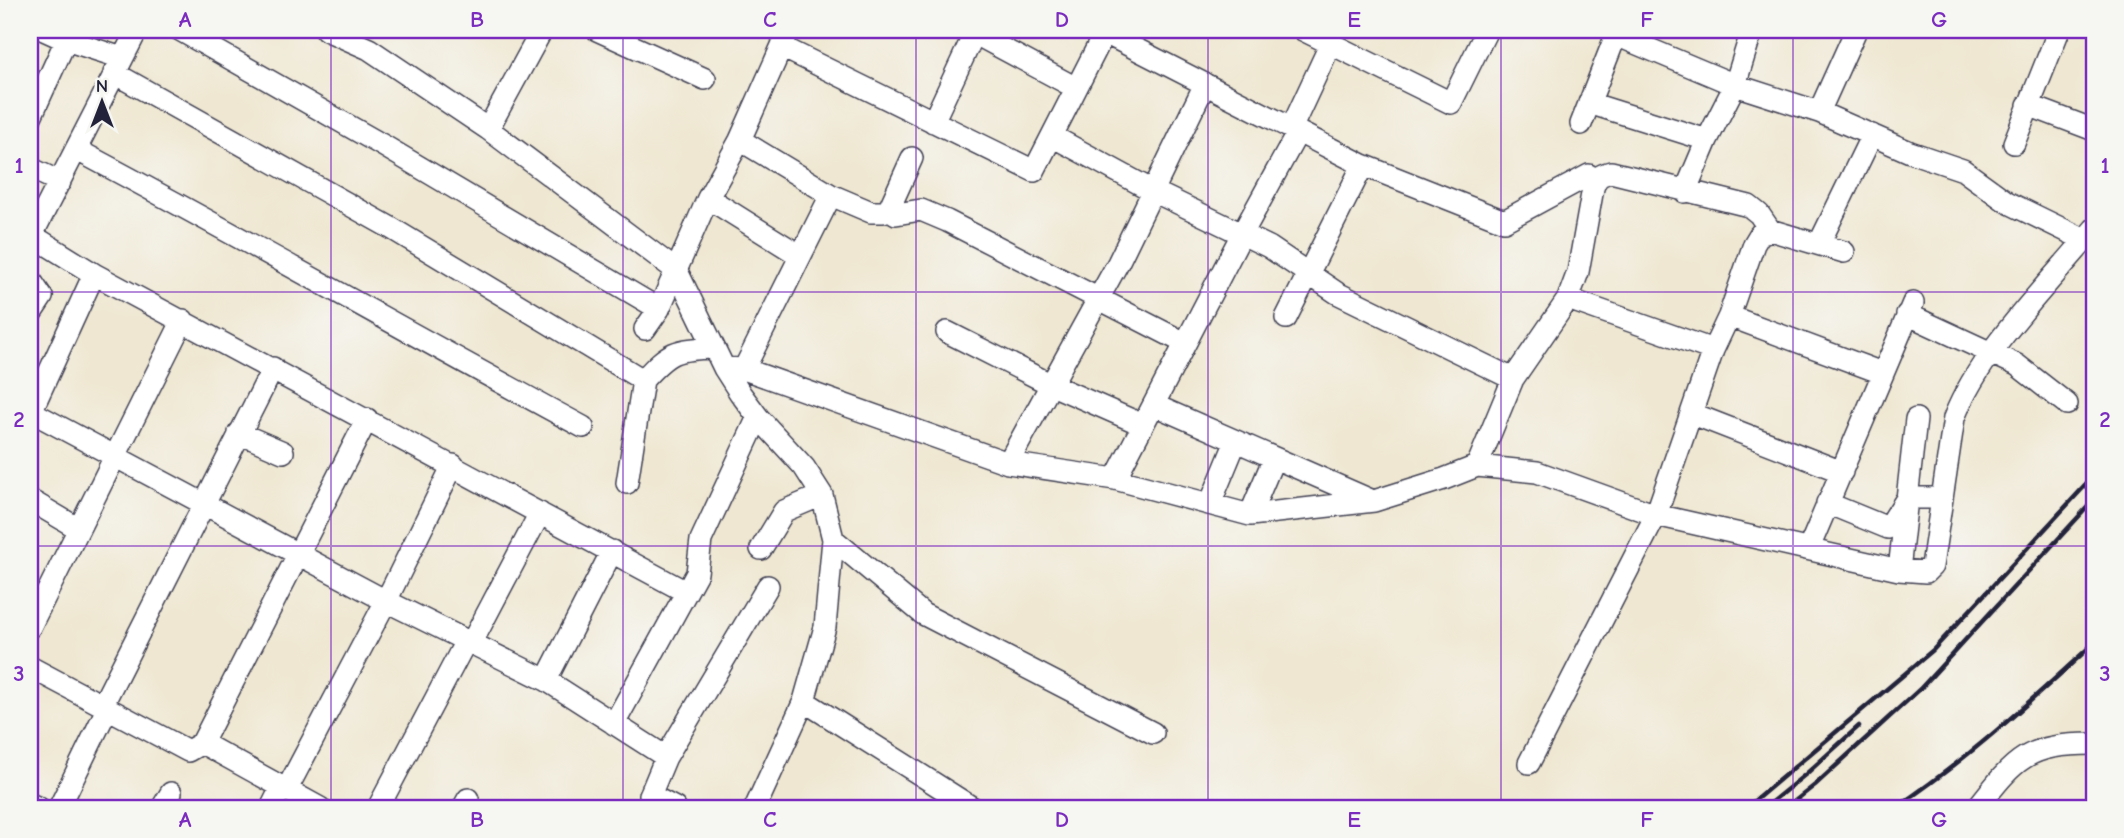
<svg xmlns="http://www.w3.org/2000/svg" width="2124" height="838" font-family="'Comic Neue',sans-serif">
  <style>
    .lines { fill: none; stroke-linecap: round; stroke-linejoin: round }
    .minor-casing { stroke: #414052; stroke-width: 24 }
    .minor { stroke: #fff; stroke-width: 21 }
    .rail { stroke: #22223b; stroke-width: 4.5 }
    .grid { fill: none; stroke: #7b2cbf; stroke-width: 2; stroke-opacity: 0.55 }
    .neatline { fill: none; stroke: #7b2cbf; stroke-width: 2.5 }
    .grid-label { font-size: 23px; text-anchor: middle; font-weight: bold; fill: #7b2cbf }
  </style>
  <rect width="100%" height="100%" fill="#f6f6f2"/>
  <filter id="ink" filterUnits="userSpaceOnUse"><feTurbulence type="fractalNoise" baseFrequency=".0143" numOctaves="2"/><feDisplacementMap in="SourceGraphic" scale="14" xChannelSelector="R" yChannelSelector="G"/><feConvolveMatrix kernelMatrix="1 2 1 2 8 2 1 2 1" color-interpolation-filters="sRGB"/></filter>
  <filter id="wash" filterUnits="userSpaceOnUse"><feTurbulence type="fractalNoise" baseFrequency=".00686" numOctaves="4" result="noise"/><feDisplacementMap in="SourceGraphic" scale="28" xChannelSelector="R" yChannelSelector="G"/><feGaussianBlur stdDeviation="1.57" result="paint"/><feColorMatrix in="noise" values="0 0 0 0 0 0 0 0 0 0 0 0 0 0 0 0 0 1.4 0 .05"/><feComposite in="paint" operator="in"/></filter>
  <g filter="url(#wash)">
    <rect width="100%" height="100%" fill="#efe7d1"/>
  </g>
  <g filter="url(#ink)">
    <g class="lines">
      <g class="minor-casing">
        <path id="minor" d="M44 30 66 40 122 58
          M180 30 384 146 659 309
          M326 30 369 49 488 129 677 271 724 368 740 393 758 417 804 467 822 495 833 539 825 627 804 701 755 808
          M597 30 705 79
          M968 30 1076 88
          M1099 30 1363 165 1504 221 1589 175
          M1303 30 1451 103 1487 30
          M1616 35 1735 85 1819 112 1910 152 1963 170 2007 202 2085 240
          M782 47 1034 171 1106 30
          M114 73 391 228 643 380 627 483
          M1589 103 1707 140
          M2028 105 2094 130
          M1819 112 1856 30
          M30 119 66 40
          M933 122 976 30
          M1581 124 1618 30
          M488 129 542 30
          M1291 129 1331 43
          M1052 136 1153 191 1269 247 1337 293 1513 379 1568 299 1713 350
          M740 140 831 195 871 212H883L889 209 912 158
          M2014 143 2059 30
          M77 150C247 240 414 336 583 427
          M30 168 60 182
          M1685 192 1707 140 1735 85 1752 30
          M708 198 799 255
          M889 209 896 214 921 210 947 221 1185 343
          M33 236 94 274 686 592
          M30 239 137 30
          M1819 244 1872 135
          M30 279 42 297 30 315
          M1568 299 1578 272 1593 188C1596 177 1600 175 1611 172L1749 206 1759 214 1770 230
          M1907 314 2017 365 2067 404
          M1729 316 1882 373
          M1286 318 1363 165
          M645 329 659 309 708 198 740 140 789 30
          M947 332 1052 385 1143 425
          M724 368 744 369 1008 463 1115 479 1250 515 1374 501 1444 479 1477 466 1513 379
          M744 369 831 195
          M643 380C669 351 675 349 714 348
          M1154 405 1373 501
          M30 411 386 601 546 680
          M30 414 94 274
          M1693 414 1842 472
          M239 433 283 452
          M1008 463 1118 263 1205 84
          M1477 466 1537 472 1656 515 1899 570 1926 572 1932 566 1954 418C1980 351 2048 285 2094 229
          M1115 479 1242 234 1298 132
          M30 500 79 529
          M1827 503 1888 528 1907 498H1942
          M1210 504 1236 441
          M1250 515 1274 458
          M833 539 923 614 1153 733
          M1809 548 1913 303
          M761 549 784 511 822 495
          M612 551 546 680 666 757
          M1899 570 1916 419
          M30 627 183 320
          M471 644 540 513
          M30 667 188 751 202 743 320 808
          M804 701 973 808
          M102 706 273 368
          M614 724 697 573 701 540 758 417
          M202 743 367 419
          M1529 763 1656 515 1713 350 1729 316 1754 244 1760 234 1770 230 1844 252
          M287 789 386 601 453 465
          M30 804 39 808
          M59 808 107 709
          M162 808 171 793
          M271 808 282 786
          M378 808 466 641
          M463 808 468 799
          M675 808 650 795 651 793 666 757 768 586
          M1977 808C2016 758 2027 744 2094 744"/>
      </g>
      <use href="#minor" class="minor"/>
      <path class="rail" d="M1746 808 1933 650 2094 476
        M1764 808 1806 774 1859 726
        M1786 808 1815 785 1920 689 2094 500
        M1895 808C1967 760 2031 701 2094 643"/>
    </g>
  </g>
  <path class="grid" d="M331 30V808M623 30V808M916 30V808M1208 30V808M1501 30V808M1793 30V808M30 292H2094M30 546H2094"/>
  <rect width="2124" height="838" fill="none" stroke="#f6f6f2" stroke-width="77"/>
  <g transform="translate(102 102)" stroke="#f6f6f2" stroke-width="5" paint-order="stroke">
  <path d="M0-5L12 26L0 18L-12 26Z" fill="#22223b"/>
  <text y="-10" font-size="19" font-weight="bold" text-anchor="middle" fill="#22223b">N</text>
  </g>
  <rect x="38" y="38" width="2048" height="762" class="neatline"/>
  <g class="grid-label">
    <text x="185" y="27">A</text>
    <text x="477" y="27">B</text>
    <text x="770" y="27">C</text>
    <text x="1062" y="27">D</text>
    <text x="1354" y="27">E</text>
    <text x="1647" y="27">F</text>
    <text x="1939" y="27">G</text>
    <text x="19" y="173">1</text>
    <text x="2105" y="173">1</text>
    <text x="19" y="427">2</text>
    <text x="2105" y="427">2</text>
    <text x="19" y="681">3</text>
    <text x="2105" y="681">3</text>
    <text x="185" y="827">A</text>
    <text x="477" y="827">B</text>
    <text x="770" y="827">C</text>
    <text x="1062" y="827">D</text>
    <text x="1354" y="827">E</text>
    <text x="1647" y="827">F</text>
    <text x="1939" y="827">G</text>
  </g>
</svg>
